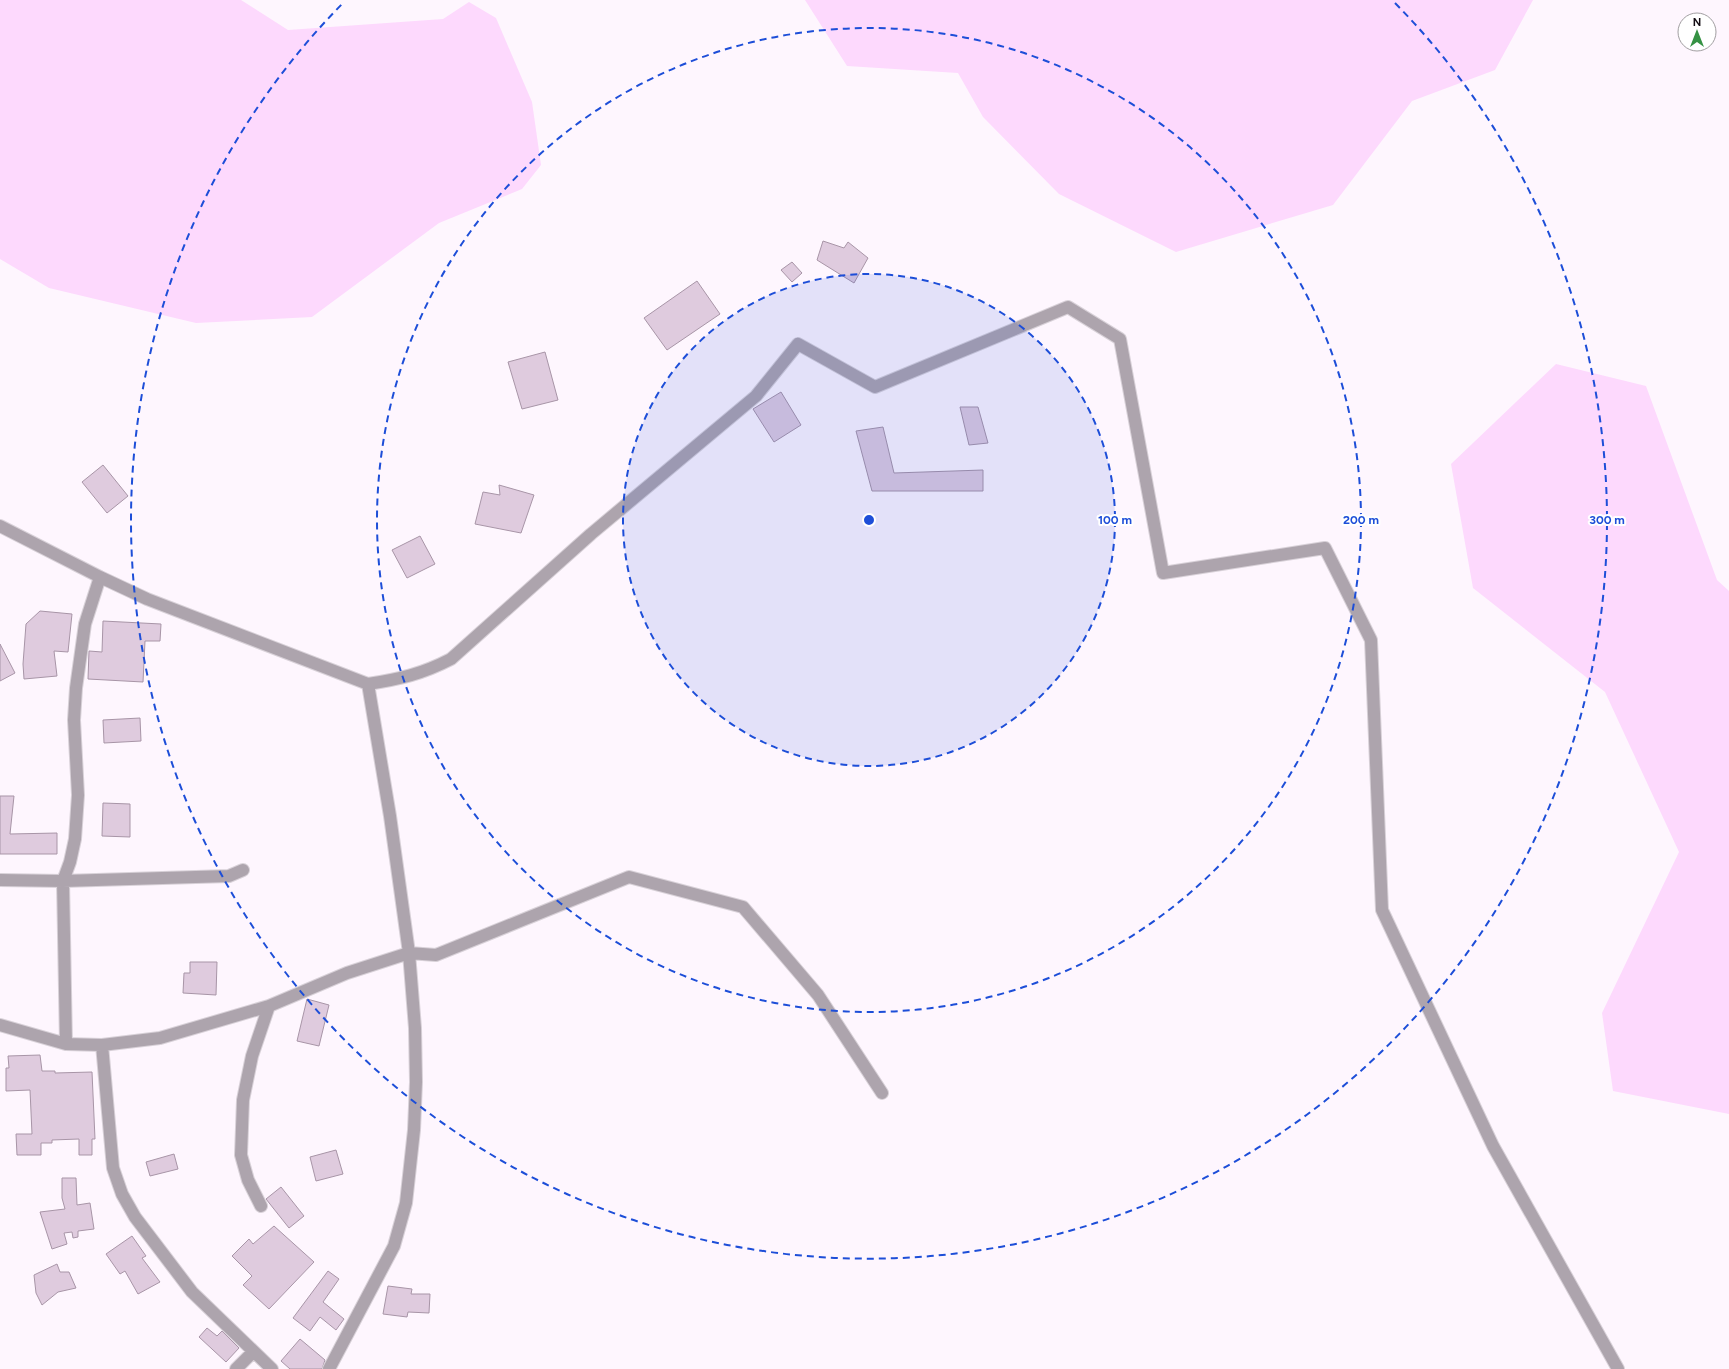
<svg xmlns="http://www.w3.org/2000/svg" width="1729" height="1369" font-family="Figtree,sans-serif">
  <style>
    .green { fill: #fdd9fd }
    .building { fill: #dfcbde; stroke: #a895a7 }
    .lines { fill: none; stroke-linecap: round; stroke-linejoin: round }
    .minor-casing { stroke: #d8d1d8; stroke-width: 14 }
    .minor { stroke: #ada4ad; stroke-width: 12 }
    .ring { fill: none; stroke: #1d4ed8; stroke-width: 2; stroke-dasharray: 7 5 }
    .centre { fill: #1d4ed8; stroke: #fff; stroke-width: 2 }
    .ring-label { font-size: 12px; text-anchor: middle; font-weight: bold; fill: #1d4ed8; stroke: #fff; stroke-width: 4; stroke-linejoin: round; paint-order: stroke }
  </style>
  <rect width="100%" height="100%" fill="#fef6fe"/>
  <path class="green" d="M0 0H241L288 30 443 19 469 2 496 18 532 102 541 165 522 189 439 223 312 317 196 323 49 288 0 259Z
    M805 0H1533L1495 70 1412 101 1333 205 1176 252 1059 194 983 117 958 73 847 66Z
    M1556 364 1646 386 1717 580 1729 591V1114L1613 1091 1602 1013 1679 852 1605 692 1473 588 1451 464Z"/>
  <path class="building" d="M823 241 844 248 848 242 868 258 854 283 817 260Z
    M792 262 802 273 792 282 781 270Z
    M697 281 720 314 667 350 644 318Z
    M545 352 558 400 522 409 508 362Z
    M781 392 801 425 774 442 753 409Z
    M960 407H978L988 443 969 445Z
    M883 427 894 473 983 470V491H872L856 431Z
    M103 465 128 496 107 513 82 482Z
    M499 485 534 495 521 533 475 524 483 492 500 495Z
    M420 536 435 564 407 578 392 550Z
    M40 611 72 614 68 652 54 651 57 676 24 679 23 664 26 624Z
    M103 621 161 624 160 641H145L143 682 88 679 89 651 102 652Z
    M0 644 15 673 0 681Z
    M140 718 141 741 104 743 103 720Z
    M0 796H14L10 834 57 833V854H0Z
    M103 803 130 804V837L102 836Z
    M190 962H217L216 995 183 993 184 973H190Z
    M307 999 329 1005 319 1046 297 1041Z
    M40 1055 42 1071H55V1073L92 1072 95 1139H92V1155H79V1139L52 1140V1143H41V1155H17L16 1134H32L30 1090 6 1091V1068H9L8 1056Z
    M336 1150 343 1174 316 1181 310 1157Z
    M174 1154 178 1169 150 1176 146 1162Z
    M62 1178H76L77 1205 90 1203 94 1229 78 1231V1237L73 1238 72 1232 64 1233 67 1244 52 1249 40 1212 65 1209 62 1198Z
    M281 1187 304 1216 289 1228 266 1199Z
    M274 1226 314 1262 269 1309 243 1285 252 1276 232 1256 249 1239 253 1244Z
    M132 1236 146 1256 142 1258 160 1282 138 1294 125 1271 120 1274 106 1254Z
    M57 1264 60 1272H69L76 1288 58 1292 42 1305 36 1293 34 1275Z
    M328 1271 339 1279 323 1302 344 1319 336 1330 320 1317 310 1331 293 1318Z
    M388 1286 412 1289 411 1294H430L429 1313 408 1312 407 1317 383 1314Z
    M207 1328 217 1336 222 1331 239 1348 226 1362 199 1337Z
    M300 1339 325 1360 322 1369H290L281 1361Z"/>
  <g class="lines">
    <g class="minor-casing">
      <path id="minor" d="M0 526 100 577 147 599 368 684 390 816 409 953 436 955 629 877 743 907 818 995 882 1093
        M368 684C400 679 422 674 451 659L591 534 756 396 798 344 875 387 1068 307 1120 339 1163 573 1325 548 1371 640 1382 910 1493 1146 1618 1369
        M0 880 63 881 70 862 75 839 78 795 74 720 76 688 85 624 100 577
        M0 1025 66 1044 102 1045 160 1038 269 1006 347 973 409 953 415 1028 416 1082 414 1130 406 1203 394 1246 329 1369
        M66 1044 63 881 229 876 243 870
        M102 1045 113 1168 122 1194 135 1217 192 1292 272 1369
        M261 1206 248 1180 241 1155 243 1100 252 1056 269 1006
        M236 1369 253 1352"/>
    </g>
    <use href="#minor" class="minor"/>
  </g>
  <circle cx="869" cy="520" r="246" fill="#1d4ed8" fill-opacity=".12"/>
  <g class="ring">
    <circle cx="869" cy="520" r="246"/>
    <circle cx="869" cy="520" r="492"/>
    <path d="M1395 3A738 738 0 1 1 343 3"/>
  </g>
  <circle cx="869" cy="520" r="6" class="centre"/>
  <g class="ring-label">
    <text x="1115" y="524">100 m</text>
    <text x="1361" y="524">200 m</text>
    <text x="1607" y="524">300 m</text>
  </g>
  <g transform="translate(1697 32)"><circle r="19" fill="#ffffff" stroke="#a19ea1"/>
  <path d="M0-3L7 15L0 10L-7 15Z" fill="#359244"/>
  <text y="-6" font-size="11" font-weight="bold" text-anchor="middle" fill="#130c13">N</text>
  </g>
</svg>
